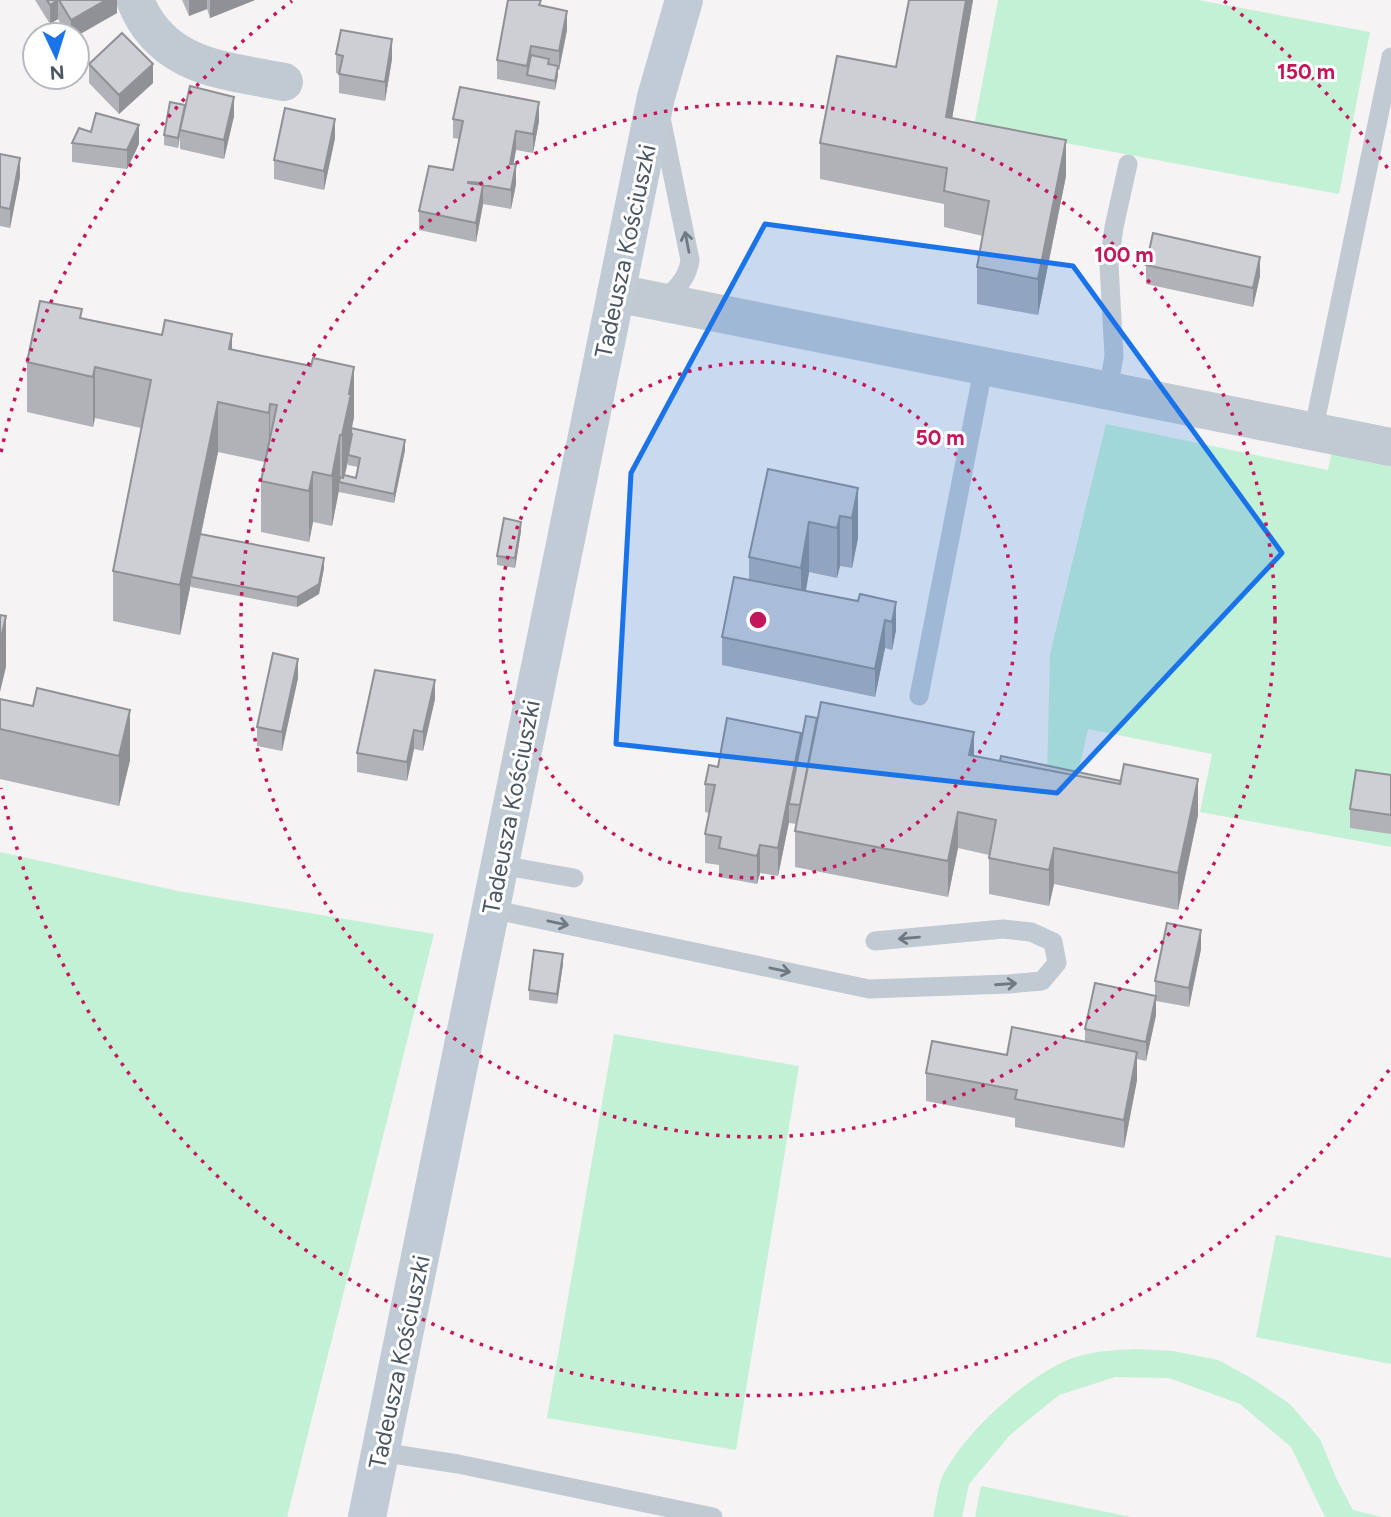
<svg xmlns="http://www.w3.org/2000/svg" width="1391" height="1517" font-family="Figtree,sans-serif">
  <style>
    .green { fill: #c3f1d5 }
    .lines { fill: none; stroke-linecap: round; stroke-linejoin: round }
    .lane { stroke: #c1cad2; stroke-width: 19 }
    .street { stroke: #c1cad2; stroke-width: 38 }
    .secondary { stroke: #c1cbd6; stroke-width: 38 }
    .wall { fill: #b0b2b7; fill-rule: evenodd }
    .shaded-wall { fill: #909195 }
    .building { fill: #cdcfd5; stroke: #909195; stroke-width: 2; fill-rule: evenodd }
    .oneway { stroke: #6e7983 }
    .marked { fill: #1a73e8; fill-opacity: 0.2; stroke: #1a73e8; stroke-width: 5; stroke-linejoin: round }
    .ring { fill: none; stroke: #c2185b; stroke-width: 3.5; stroke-dasharray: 3.5 7 }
    .labels { text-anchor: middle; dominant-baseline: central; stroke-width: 6; stroke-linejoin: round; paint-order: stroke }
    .street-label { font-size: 24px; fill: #4a5661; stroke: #fff }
    .centre { fill: #c2185b; stroke: #fff; stroke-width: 3.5 }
    .ring-label { font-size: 21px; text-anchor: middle; font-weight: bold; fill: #c2185b; stroke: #fff; stroke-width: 6; stroke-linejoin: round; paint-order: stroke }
  </style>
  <rect width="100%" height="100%" fill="#f5f3f3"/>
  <path class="green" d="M998 0H1198L1370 32 1339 194 974 126Z
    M1339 417 1391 428V847L1200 812 1212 754 1088 729 1075 787 1047 781 1050 654 1106 424 1328 470Z
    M0 852 178 891 434 934 287 1517H0Z
    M614 1034 799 1066 736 1450 547 1418Z
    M1276 1235 1391 1258V1364L1256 1337Z
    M1136 1349 1173 1351 1218 1360 1253 1379 1290 1404 1320 1439 1337 1480 1353 1510 1382 1517H1325L1291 1447 1240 1404 1169 1378 1115 1377 1059 1395 1010 1435 969 1484 962 1517H933C936 1505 937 1491 941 1480 960 1436 1028 1374 1073 1358 1093 1351 1115 1350 1136 1349Z
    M981 1486 1131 1517H975Z"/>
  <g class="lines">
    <path class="lane" d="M661 118 690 260C688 278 676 289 663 301
      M1108 391 1114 356 1109 265 1114 227 1128 164
      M1313 432 1391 57
      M919 696 984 365
      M500 865 574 878
      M491 909 869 989 1008 984 1042 981 1057 963 1053 942 1031 932 1003 929 875 941
      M380 1452 458 1464 713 1517"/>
    <path class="street" d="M135 0C161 67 222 70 284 82
      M616 293 1391 447"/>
    <path class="secondary" d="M367 1517 656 97 684 0"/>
  </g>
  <path class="wall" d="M35 0H117V13L77 35H68L58 19 50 24Z
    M182 0H255L210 18 207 9 189 16Z
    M909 0H973L952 118 1066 176 1038 315 977 304V267L983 236 944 227V204L820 179V143L896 67Z
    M541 5 567 30 559 70H558L555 90 497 79V60Z
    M336 54 392 59 385 101 339 93V74L336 73Z
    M89 64 153 83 119 114 89 83Z
    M234 116 224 159 180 149V137L178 148 164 145V135Z
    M453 119 539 121 533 153 516 150 513 164 516 184 511 209 483 204 476 242 419 230V211L453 170 459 139 453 138Z
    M335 138 324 190 274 179V160Z
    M72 143 139 144 127 169 72 162Z
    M0 154 20 177 10 228 0 226Z
    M1146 265 1260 276 1253 307 1146 284Z
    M82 318 232 350 354 417 352 428 405 450 394 503 339 492V490L332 526 313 522 309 542 261 532V481L265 462 218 452 201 534 324 568 319 594 297 607 191 587V583L180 635 113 621V571L141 428 95 418 93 427 27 412V362ZM348 461V465L358 467 356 478 345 475Z
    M858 488V538L852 568 840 566 837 578 809 572 806 591 858 601 896 602V630L892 650 885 648 875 697 722 665V637L749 580V557Z
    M521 531 515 568 497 565V556Z
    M298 678 282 751 257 746V727Z
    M0 699 130 760 119 806 0 779Z
    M435 699 423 751 414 749 407 781 357 772V753Z
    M801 743 974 756 1198 815 1178 910 1054 884 1049 906 989 894V855L958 848 948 897 795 867V831L797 824 789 823V822L778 876 760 873 757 884 719 877V865L705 863V834L709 813 705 812V784L718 767Z
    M1391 775V834L1350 828V809Z
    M1201 949 1189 1007 1156 1001V1015L1146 1061 1137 1059V1080L1124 1148 1015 1127V1118L926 1101V1073L1007 1055 1085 1042V1029L1155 996V981Z
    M563 964 557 1004 529 1000V990Z"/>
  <path class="shaded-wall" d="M58 0V19L50 24V5Z
    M106 0H117V13L77 36V35H71V20Z
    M189 0H207V9L189 16Z
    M210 0H255L210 18Z
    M966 0H973L946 153V117Z
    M567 11V30L559 70V51Z
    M392 39V59L385 101V82Z
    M531 46V65L527 75V66Z
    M153 64V83L119 114V95Z
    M558 66V76L555 90V81Z
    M234 97V116L224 159V140Z
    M539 102V121L533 153V134Z
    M185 105 180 130 178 148V138Z
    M335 119V138L324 190V171Z
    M139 125V144L127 169V150Z
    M516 131V150L510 183V164Z
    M1066 140V176L1038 315V279Z
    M20 158V177L10 228V209Z
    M516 164V184L511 209V190Z
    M483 185V204L476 242V223Z
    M1260 257V276L1253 307V288Z
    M232 334V384L229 349Z
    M95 367V418L93 427V377Z
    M354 367V417L351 431V445L348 455V461L342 486V435L349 394Z
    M218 402V452L192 577H191V583L180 635V585Z
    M270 404V454L269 463V413Z
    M340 435V482H339V490L332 526V476Z
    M405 440V450L394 503V494Z
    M313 472V522L309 542V491Z
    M858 488V538L852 568V518Z
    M840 516V566L837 578V528Z
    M521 522V531L515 568V558Z
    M809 522V572L801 618V568Z
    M324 558V568L319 594 297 607V597Z
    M896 602V630L892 650V622Z
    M6 616V667L0 692V642Z
    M885 620V648L875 697V669Z
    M298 659V678L282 751V732Z
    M435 680V699L423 751V732Z
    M130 710V760L119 806V756Z
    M414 730V749L407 781V762Z
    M974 732V768L969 755Z
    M801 733V761L789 804V822L778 876V848Z
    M1198 779V815L1178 910V873Z
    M958 812V848L948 897V861Z
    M760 845V873L757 884V856Z
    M1054 848V884L1049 906V870Z
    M1201 930V949L1189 1007V988Z
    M563 954V964L557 1004V994Z
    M1156 996V1015L1146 1061V1042Z
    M1137 1052V1080L1124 1148V1120Z"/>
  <path class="building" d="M47 0H58L50 5Z
    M59 0H106L71 20Z
    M508 0H541L539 5 567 11 559 51 531 46 527 66 497 60Z
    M909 0H966L946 117 1066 140 1038 279 977 267 989 201 944 191 947 168 820 143 837 56 896 67Z
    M341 30 392 39 385 82 339 74 343 56 336 54Z
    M122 33 153 64 119 95 89 64Z
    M531 55 549 59 548 64 558 66 555 81 527 75Z
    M190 86 234 97 224 140 180 130Z
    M460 87 539 102 533 134 516 131 510 164H516L511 190 483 185 476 223 419 211 429 166 453 170 463 121 453 119ZM468 182 482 183 483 185 468 183Z
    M170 102 185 105 178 138 164 135Z
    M285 108 335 119 324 171 274 160Z
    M96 113 139 125 127 150 72 143 79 128 91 132Z
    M0 154 20 158 10 209 0 207Z
    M1153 233 1260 257 1253 288 1146 265Z
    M40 301 82 309 80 318 162 335 165 320 232 334 229 349 311 366 313 358 354 367 349 394H351L342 435H340L332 476 313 472 309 491 261 481 277 405 270 404 269 413 218 402 180 585 113 571 151 380 95 367 93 377 27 362Z
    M351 428 405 440 394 494 339 482 340 477 343 478 344 475 356 478 360 458 348 455 352 434H351Z
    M768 469 858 488 852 518 840 516 837 528 809 522 801 568 749 557Z
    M504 518 521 522 515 558 497 556Z
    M200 534 324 558 319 584 297 597 191 577Z
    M734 577 858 601 860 594 896 602 892 622 885 620 875 669 722 637Z
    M0 615 6 616 0 642Z
    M273 653 298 659 282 732 257 727Z
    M375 670 435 680 423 732 414 730 407 762 357 753Z
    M37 688 130 710 119 756 0 729V699L33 706Z
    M821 702 974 732 969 755 1120 784 1124 764 1198 779 1178 873 1054 848 1049 870 989 858 996 820 958 812 948 861 795 831Z
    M806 716 817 718 800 805 789 804Z
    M727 718 801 733 778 848 760 845 757 856 719 848 721 837 705 834 715 785 705 784 709 765 718 767Z
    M1001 756 1121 781 1120 784 1000 761Z
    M1356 770 1391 775V815L1350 809Z
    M1167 923 1201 930 1189 988 1155 981Z
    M534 950 563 954 557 994 529 990Z
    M1095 983 1156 996 1146 1042 1085 1029Z
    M1012 1027 1137 1052 1124 1120 1015 1099 1017 1090 926 1073 932 1041 1007 1055Z"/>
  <defs><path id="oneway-shaft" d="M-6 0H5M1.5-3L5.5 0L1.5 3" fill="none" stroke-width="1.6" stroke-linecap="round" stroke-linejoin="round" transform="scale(1.75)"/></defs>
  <g class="oneway">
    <use href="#oneway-shaft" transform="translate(687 242) rotate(-101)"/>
    <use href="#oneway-shaft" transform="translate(558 923) rotate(12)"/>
    <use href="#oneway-shaft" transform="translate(909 938) rotate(175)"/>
    <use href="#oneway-shaft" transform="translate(780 970) rotate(12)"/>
    <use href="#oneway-shaft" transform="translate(1006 984) rotate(-4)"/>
  </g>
  <path class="marked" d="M765 224 1073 266 1282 553 1057 793 616 744 631 473Z"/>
  <g class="ring">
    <circle cx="758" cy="620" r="258"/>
    <circle cx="758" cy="620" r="517"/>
    <path d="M1389 1070A775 775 0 0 1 1 788M1 452A775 775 0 0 1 292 1M1224 1A775 775 0 0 1 1389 170"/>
  </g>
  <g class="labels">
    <g class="street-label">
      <text transform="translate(625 251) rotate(-78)">Tadeusza Kościuszki</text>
      <text transform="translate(511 807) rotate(-79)">Tadeusza Kościuszki</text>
      <text transform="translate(399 1362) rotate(-78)">Tadeusza Kościuszki</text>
    </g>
  </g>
  <circle cx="758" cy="620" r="10" class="centre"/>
  <g class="ring-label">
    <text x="1306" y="79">150 m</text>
    <text x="1124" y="262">100 m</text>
    <text x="940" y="445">50 m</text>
  </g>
  <g transform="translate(56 56) rotate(176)"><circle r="33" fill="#ffffff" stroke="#b7bbc0" stroke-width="2"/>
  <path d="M0-5L12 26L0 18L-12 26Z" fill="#1a73e8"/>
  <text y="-10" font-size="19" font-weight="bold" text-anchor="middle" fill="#4a5661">N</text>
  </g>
</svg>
